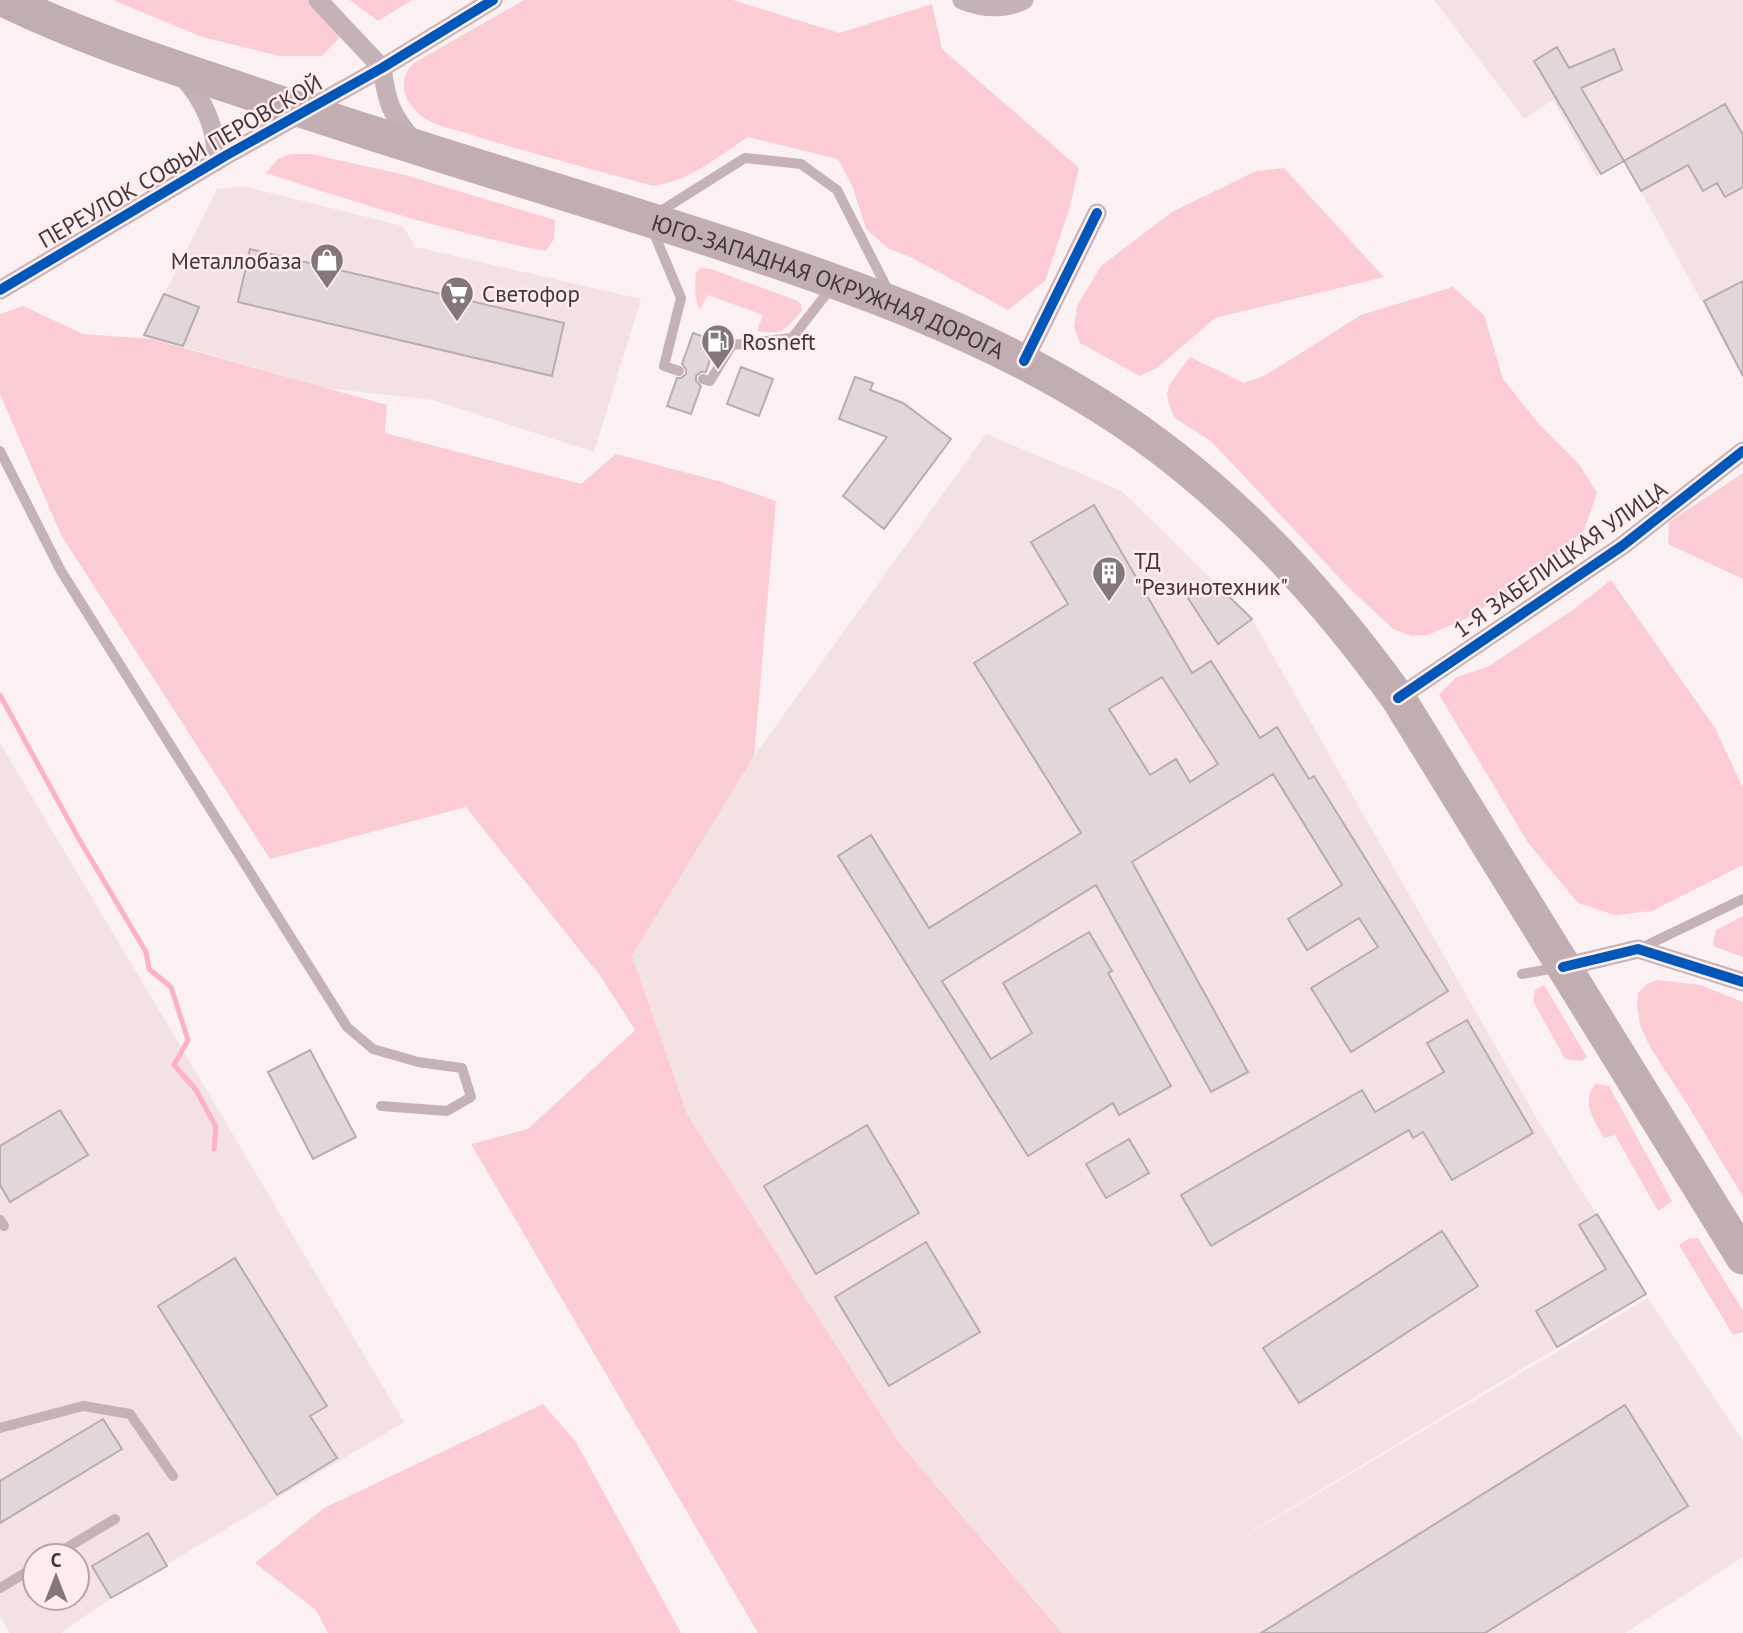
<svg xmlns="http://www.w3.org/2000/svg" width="1743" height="1633" font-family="'PT Sans',sans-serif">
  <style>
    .built { fill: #f4e1e4; fill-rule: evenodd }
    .green { fill: #fcccd5 }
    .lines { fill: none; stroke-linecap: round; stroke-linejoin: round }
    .stream { stroke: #fdb2c1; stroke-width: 5 }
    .building { fill: #e1d6d8; stroke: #b7adaf; stroke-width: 2; fill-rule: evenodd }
    .lane { stroke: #c5b2b6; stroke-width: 10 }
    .street { stroke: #c5b2b6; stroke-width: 19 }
    .highway { stroke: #c0aeb1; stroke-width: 35 }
    .cycleway-casing { stroke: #ffecee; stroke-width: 15 }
    .cycleway { stroke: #0057b8; stroke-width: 10 }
    .labels { text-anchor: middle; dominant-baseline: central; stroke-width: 5; stroke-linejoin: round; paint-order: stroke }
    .street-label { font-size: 23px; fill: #433638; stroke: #ffecee }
    .poi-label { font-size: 23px; fill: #433638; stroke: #ffecee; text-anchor: start }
  </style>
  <rect width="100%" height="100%" fill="#fbf0f2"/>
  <path class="built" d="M1434 0H1743V376L1624 161 1597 176 1553 100 1524 119Z
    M243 186 403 226 415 247 641 299 594 452 433 400 325 388 144 335 217 189Z
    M986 434 1122 491 1252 619 1537 1119 1646 1294 1181 1574 1648 1298 1743 1441V1557L1625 1633H1062L898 1441 688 1116 632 956 754 756Z
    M0 743 404 1422 111 1598 61 1633H10L0 1616ZM35 1556H77V1598H35Z"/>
  <path class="green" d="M113 0H309L343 34 322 56H279L202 37Z
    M350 0H412L378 21Z
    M524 0H733L839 33 932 4 942 49 1079 168 1069 210 1045 281 1008 310 911 257 889 249 866 229 853 188 838 159 748 137C717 157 690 181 653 186 593 169 532 154 472 135 456 129 431 126 418 113 402 99 398 77 414 63Z
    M291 154H311L405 175 555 220 554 239 546 251C451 233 358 203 266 173L278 159Z
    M1284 168 1384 277 1215 318 1157 368 1140 376 1080 343 1074 328 1077 306 1101 266 1172 212 1256 171Z
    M701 268 711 269 798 301 801 304 802 310C787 329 782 336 757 331L763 315 708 295 700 309C694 299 695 284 696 272Z
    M1453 287 1484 315 1503 379 1539 424 1579 464 1597 493 1584 530 1541 571 1467 618 1428 635 1412 636 1393 629 1348 587 1211 441 1175 418 1169 405 1167 394 1170 384 1190 357 1244 383 1266 375 1361 315Z
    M23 306 83 334 152 339 387 405 385 433 581 484 616 454 718 481 776 501 754 756 632 956 688 1116 898 1441 1062 1633H758L471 1144 528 1129 635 1030 601 977 466 807 270 859 61 535 0 394V314Z
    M1743 473V579L1668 544 1669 522Z
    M1611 580 1715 728 1743 788V865L1652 911 1615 915 1578 903 1529 844 1439 695 1455 678 1489 666 1574 609Z
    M1743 916V957L1713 946 1716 930Z
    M1657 980 1700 985 1743 1002V1197L1687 1104 1650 1047 1640 1025 1637 1006 1638 993 1646 985Z
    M1544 985 1587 1057 1582 1061 1565 1059 1533 1001 1535 990Z
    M1595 1084 1609 1086 1672 1201 1658 1211 1615 1135 1604 1138C1594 1119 1581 1104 1595 1084Z
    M1698 1238 1743 1311V1332L1733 1335 1679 1245 1688 1239Z
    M543 1404 576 1442 681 1633H328L316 1610 255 1563 324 1508Z"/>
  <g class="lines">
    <path class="stream" d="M0 695 76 834 146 952 149 969 171 987 188 1040 174 1065 196 1090 216 1127 214 1149"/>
  </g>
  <path class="building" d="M1557 47 1569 68 1614 49 1622 70 1581 88 1624 161 1601 174 1534 61Z
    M1725 104 1743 135V187L1725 197 1717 183 1703 191 1688 165 1641 191 1624 161Z
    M250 249 564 323 552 376 238 302Z
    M1743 281V376L1704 301Z
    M164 294 199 307 183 346 144 335Z
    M693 333 716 341 706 372H701L696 376V381L701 386 691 414 667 406 677 378H681L686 374V369L682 364Z
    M741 367 773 379 759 416 727 404Z
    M855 377 873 383 870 390 903 403 951 439 884 529 843 496 887 437 839 419Z
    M1094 505 1192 673 1211 661 1260 738 1277 727 1309 779 1314 776 1448 991 1351 1052 1311 988 1378 947 1359 918 1307 950 1288 919 1342 885 1273 774 1132 862 1248 1072 1211 1092 1096 885 942 981 991 1059 1032 1033 1003 983 1089 932 1112 971 1108 973 1171 1086 1119 1115 1113 1103 1028 1156 838 856 871 835 929 928 1081 833 974 663 1068 604 1031 542ZM1162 677 1218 764 1190 782 1176 759 1150 775 1109 709Z
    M1214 582 1252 619 1218 644 1188 598Z
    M1467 1020 1533 1133 1452 1180 1423 1132 1413 1138 1409 1130 1211 1246 1181 1195 1362 1090 1375 1112 1444 1072 1427 1043Z
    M310 1050 356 1137 313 1159 268 1072Z
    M60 1110 88 1155 10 1202 0 1185V1146Z
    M867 1125 919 1213 816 1274 764 1186Z
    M1129 1139 1149 1173 1106 1198 1086 1164Z
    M1597 1214 1646 1294 1557 1347 1536 1311 1606 1269 1579 1225Z
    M1442 1231 1478 1286 1299 1403 1263 1348Z
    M926 1242 980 1332 889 1386 835 1297Z
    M235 1258 327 1406 310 1416 337 1458 277 1495 158 1306Z
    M1625 1405 1688 1506 1485 1633H1261Z
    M103 1419 122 1449 0 1523V1481Z
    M148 1533 167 1566 111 1598 92 1566Z"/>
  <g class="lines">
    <path class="lane" d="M656 214 745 158 801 164 837 190 889 292
      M653 231 681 298 664 366 679 371
      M703 379 710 381 732 345 792 338 831 288
      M0 451 61 571 347 1027 373 1049 418 1062 462 1068 471 1097 447 1111 381 1106
      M1639 949 1743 899
      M1522 974 1556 968
      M0 1220 4 1226
      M0 1428 83 1406 130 1414 173 1476
      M53 1556 115 1519
      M0 1588 35 1567"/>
    <path class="street" d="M318 0 382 68
      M962 0C983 8 1004 10 1024 0
      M382 68C387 103 391 115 414 141
      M181 75C204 100 217 127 216 162
      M0 290 225 156 382 68 493 0
      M1024 361 1097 213
      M1398 698 1622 546 1743 451
      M1563 967 1638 949 1743 982"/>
    <path class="highway" id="s1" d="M5 0C79 36 158 62 236 88 400 145 566 192 731 246 858 288 982 332 1097 404 1217 478 1316 584 1398 698L1743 1257"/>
    <g class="cycleway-casing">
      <path id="cycleway" d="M0 290 225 156 382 68 493 0
        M1024 361 1097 213
        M1398 698 1622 546 1743 451
        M1563 967 1638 949 1743 982"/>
    </g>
    <use href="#cycleway" class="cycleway"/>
  </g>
  <defs>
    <g id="shop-pin" transform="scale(1.75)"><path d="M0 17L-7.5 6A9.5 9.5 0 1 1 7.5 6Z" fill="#837779" stroke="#ffecee"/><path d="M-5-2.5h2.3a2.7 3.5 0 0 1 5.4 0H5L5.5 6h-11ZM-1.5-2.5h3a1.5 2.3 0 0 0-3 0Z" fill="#fff"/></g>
    <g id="supermarket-pin" transform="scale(1.75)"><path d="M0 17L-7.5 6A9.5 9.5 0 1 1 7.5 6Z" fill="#837779" stroke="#ffecee"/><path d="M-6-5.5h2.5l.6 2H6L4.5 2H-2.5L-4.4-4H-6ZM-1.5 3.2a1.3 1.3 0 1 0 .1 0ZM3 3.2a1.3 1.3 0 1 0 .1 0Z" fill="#fff"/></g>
    <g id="fuel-pin" transform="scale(1.75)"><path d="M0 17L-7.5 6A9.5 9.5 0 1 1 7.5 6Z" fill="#837779" stroke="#ffecee"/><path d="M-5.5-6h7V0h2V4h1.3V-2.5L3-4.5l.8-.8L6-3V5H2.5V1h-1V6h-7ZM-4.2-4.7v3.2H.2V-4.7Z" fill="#fff"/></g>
    <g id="building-pin" transform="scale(1.75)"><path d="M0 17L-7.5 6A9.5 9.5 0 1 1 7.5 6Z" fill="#837779" stroke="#ffecee"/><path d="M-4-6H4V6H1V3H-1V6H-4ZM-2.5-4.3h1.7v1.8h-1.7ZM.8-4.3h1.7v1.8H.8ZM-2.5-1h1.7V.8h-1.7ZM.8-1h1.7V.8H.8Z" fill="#fff"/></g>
  </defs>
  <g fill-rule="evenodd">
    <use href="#shop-pin" x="327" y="260"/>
    <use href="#supermarket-pin" x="457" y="293"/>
    <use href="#fuel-pin" x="718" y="341"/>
    <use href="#building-pin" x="1109" y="573"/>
  </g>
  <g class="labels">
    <g class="street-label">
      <text transform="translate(180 161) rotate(-30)">ПЕРЕУЛОК СОФЬИ ПЕРОВСКОЙ</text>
      <text stroke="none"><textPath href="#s1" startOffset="872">ЮГО-ЗАПАДНАЯ ОКРУЖНАЯ ДОРОГА</textPath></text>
      <text transform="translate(1560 559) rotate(-35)">1-Я ЗАБЕЛИЦКАЯ УЛИЦА</text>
    </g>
    <g class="poi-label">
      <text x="302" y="260" text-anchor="end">Металлобаза</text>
      <text x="482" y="293">Светофор</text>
      <text x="742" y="341">Rosneft</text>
      <text x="1134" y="560">ТД<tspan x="1134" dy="26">"Резинотехник"</tspan></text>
    </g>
  </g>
  <g transform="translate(56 1577)"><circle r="33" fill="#ffecee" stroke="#b4a3a5" stroke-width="2"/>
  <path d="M0-5L12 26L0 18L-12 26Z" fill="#837779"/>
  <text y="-10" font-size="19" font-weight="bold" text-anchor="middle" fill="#433638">С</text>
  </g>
</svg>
